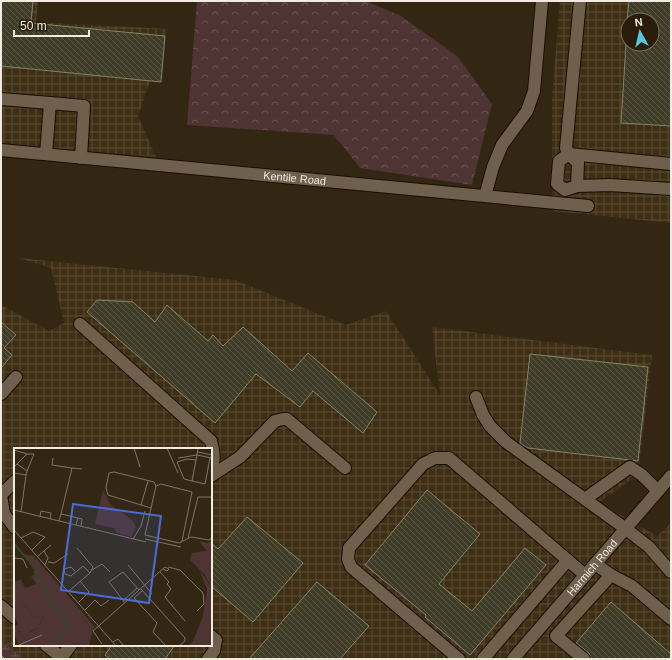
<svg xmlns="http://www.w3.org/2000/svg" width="672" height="660" font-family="Helvetica,sans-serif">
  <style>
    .industrial { fill: url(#industrial-grid); fill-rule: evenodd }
    .forest { fill: url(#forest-crowns) }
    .wetland { fill: url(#wetland-marsh) }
    .building { fill: url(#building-back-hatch); stroke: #85846b }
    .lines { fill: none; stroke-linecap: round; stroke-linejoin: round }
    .minor-casing { stroke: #1b0f01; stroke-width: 14 }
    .minor { stroke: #6e604c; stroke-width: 12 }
    .rail-casing { stroke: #c4bbad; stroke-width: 4.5 }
    .rail { stroke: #291d0a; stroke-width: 3; stroke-dasharray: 9; stroke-linecap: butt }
    .labels { text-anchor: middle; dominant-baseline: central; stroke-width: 3.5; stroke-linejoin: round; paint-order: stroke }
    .street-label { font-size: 11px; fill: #f3ebdf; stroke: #291d0a }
    .inset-river { fill: none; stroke: #354626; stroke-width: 2 }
    .inset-road { fill: none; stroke: #807565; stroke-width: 1 }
    .view { fill: #486dd9; fill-opacity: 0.15; stroke: #486dd9; stroke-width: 2 }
    .inset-edge { fill: none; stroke: #f3ebdf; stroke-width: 2 }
  </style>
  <defs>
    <pattern id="industrial-grid" width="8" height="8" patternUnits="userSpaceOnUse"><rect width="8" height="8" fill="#3e2e14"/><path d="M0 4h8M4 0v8" fill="none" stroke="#5a4c36"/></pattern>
    <pattern id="forest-crowns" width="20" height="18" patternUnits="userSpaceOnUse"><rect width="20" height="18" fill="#4e3433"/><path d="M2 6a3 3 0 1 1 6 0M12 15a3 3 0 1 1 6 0" fill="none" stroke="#685250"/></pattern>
    <pattern id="wetland-marsh" width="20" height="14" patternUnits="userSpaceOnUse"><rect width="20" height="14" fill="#4e3433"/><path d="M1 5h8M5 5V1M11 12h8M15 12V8" fill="none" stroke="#685250"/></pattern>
    <pattern id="building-back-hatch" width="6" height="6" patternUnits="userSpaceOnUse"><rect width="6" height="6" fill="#3f3d27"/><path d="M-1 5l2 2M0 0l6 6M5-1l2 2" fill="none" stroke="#5b5946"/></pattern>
  </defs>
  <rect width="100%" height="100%" fill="#332714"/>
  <path class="industrial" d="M1 1H38L36 22 168 29 138 116 156 157 1 145Z
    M560 1H671V223L552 211V97ZM628 20H652V44H628Z
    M19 258 235 280 346 325 386 311 440 395 432 327 652 355 638 475 599 502 657 536 671 523V659H24L1 639V305L49 331 64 323 51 268ZM15 449H211V645H15Z"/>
  <path class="forest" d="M197 1H366L401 16 457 56 492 104 472 185 360 168 334 135 187 125Z"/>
  <path class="wetland" d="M1 639 24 659H1Z"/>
  <path class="building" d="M1 1H33L31 23 165 36 161 82 1 66Z
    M629 1H671V126L621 123 626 44H652V20H627Z
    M97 300 133 302 155 322 167 305 208 341 213 335 223 346 243 327 292 371 308 353 377 412 363 433 313 391 300 407 256 374 215 423 87 312Z
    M1 322 16 335 4 348 12 355 1 368Z
    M530 354 648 367 638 461 528 448 520 443Z
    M427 490 480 534 439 584 472 611 525 548 546 565 470 655 425 617 426 615 365 565Z
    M247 517 303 563 253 622 211 586V543L218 549Z
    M317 582 369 626 340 659H249Z
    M611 602 671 654V659H593L591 658 589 653 576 643Z
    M112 645H175L165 659H110L105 655Z"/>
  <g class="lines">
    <g class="minor-casing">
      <g id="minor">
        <path d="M580 1 566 148 569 154 671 164"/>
        <path d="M1 99 50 103"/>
        <path id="s1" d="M1 150 588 206"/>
        <path d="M46 154 50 103 84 106 81 158"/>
        <path d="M569 154 578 163 577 186 565 190 557 184 559 161Z"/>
        <path d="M577 186 610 185 671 189"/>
        <path d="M485 196 493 167 502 145 527 111 534 91 542 1"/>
        <path d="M80 324 211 441C214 451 215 462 211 471"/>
        <path d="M1 394 16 377"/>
        <path d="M476 397 483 415 490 426 506 442 626 529 649 547 671 572"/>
        <path d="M211 476 240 457 275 421 283 419H287L345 468"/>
        <path d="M15 481 1 495 4 514 15 528"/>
        <path d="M585 499 630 467 642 475 658 491"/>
        <path d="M595 564 611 575 632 586 671 619"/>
        <path d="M1 606 15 618"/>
        <path d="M46 645 63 659"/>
        <path d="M61 658 71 645"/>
        <path d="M208 659 214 651 216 640 211 636"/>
        <path d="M459 659 351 567 348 559 349 548 423 464 435 458H449L585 575"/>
        <path d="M483 659 568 560"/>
        <path id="s2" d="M513 659 671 476"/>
        <path d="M584 659 556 636 611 575"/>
      </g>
    </g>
    <use href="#minor" class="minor"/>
    <g class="rail-casing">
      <path id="rail" d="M1 658 2 659"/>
    </g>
    <use href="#rail" class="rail"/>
  </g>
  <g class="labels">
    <g class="street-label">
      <text stroke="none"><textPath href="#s1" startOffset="295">Kentile Road</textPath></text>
      <text stroke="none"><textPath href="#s2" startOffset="121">Harmich Road</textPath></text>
    </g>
  </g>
  <g transform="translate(14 448)">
    <rect width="198" height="198" fill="#332714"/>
    <path d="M89 42 96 56 118 72 122 79 117 89 103 85 100 80 81 76ZM198 102V140L189 124 176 112 178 105ZM0 151H6L20 169 30 166 24 180 17 183 15 191 11 192 6 183 0 185V179L4 176 0 167Z" fill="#4e3433"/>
    <path d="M198 92 196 104 193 103 185 93 194 95ZM9 106 20 108 81 179 79 182 67 168 56 178 50 198H31L30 191 38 165 30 155 28 141 22 136 20 122ZM185 121 198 140V180L185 198H174L179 193 189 168 193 141Z" fill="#4e3433"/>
    <path d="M198 108V134L181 117 185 110ZM27 121 79 182 75 198H38L36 190 30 191 31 198H5L0 185 6 183 11 192 15 191 13 186 24 180 30 167 20 169 6 151H0V134L7 131 11 140 22 136 25 138 17 129ZM36 161 51 172 53 181 41 186 47 180V174ZM198 142V198H182Z" fill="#4e3433" fill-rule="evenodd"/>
    <path class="inset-river" d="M0 96 21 119 22 129 31 140 36 155 50 169 53 179 45 189 44 198"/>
    <path class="inset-road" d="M120 0 126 19M153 0 164 25M184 0 183 7 198 10M0 2 13 6 0 19M184 4 198 7M39 10 38 17 58 20M164 10 183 7 178 33 170 31 163 14 173 11 182 12M3 16 13 23 12 27M13 23 20 6H13M0 25 12 27 7 64M178 33 191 36 196 10M142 38 147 36 178 44 168 93M127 57 134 33M137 60 94 47 92 40 95 25 100 24 140 34 142 38 131 87 165 95 177 89 195 92 198 90M0 62 132 94M47 66 58 20 68 21M26 68 27 63 37 65 36 71M45 73 47 66 64 70M62 77 64 70 68 71 67 78M0 82 102 198M7 90 19 84 31 89 18 102M174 90 184 49H198M119 91 127 78 131 63M131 91 167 99M30 103 34 110 31 117M24 108 37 97M0 110 9 111 13 120M34 114 40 115 54 106M114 117 138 146M154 119 166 122 189 145 190 156 183 163M78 122 88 116 96 124M61 123 57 119 50 121 51 126 57 128 69 118 76 125M146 124 155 134 153 136 157 141 151 149 171 173M127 141 171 190V193L165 198M55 143 76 125 79 119 63 100M128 143 120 150 143 175 139 184 152 198M109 153 123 140M65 154 75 144 66 133M111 155 95 134 109 124 125 142M71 162 81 152 87 158 95 152M99 194 104 191 110 198M88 196 79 183 151 119 155 121 153 123 149 121M5 197 28 187"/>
    <path class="view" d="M59 56 147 68 135 155 47 142Z"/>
    <rect width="198" height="198" class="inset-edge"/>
  </g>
  <rect width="672" height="660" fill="none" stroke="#f3ebdf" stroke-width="4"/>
  <g transform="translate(640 32) rotate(352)"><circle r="19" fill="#291d0a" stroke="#7a6f5f"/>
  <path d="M0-3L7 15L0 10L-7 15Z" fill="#56c9e1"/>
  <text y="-6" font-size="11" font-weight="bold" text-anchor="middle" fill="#f3ebdf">N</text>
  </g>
  <path d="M14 30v6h75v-6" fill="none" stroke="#f3ebdf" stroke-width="2"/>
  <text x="20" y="30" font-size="12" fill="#f3ebdf" stroke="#291d0a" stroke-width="3" paint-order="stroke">50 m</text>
</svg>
